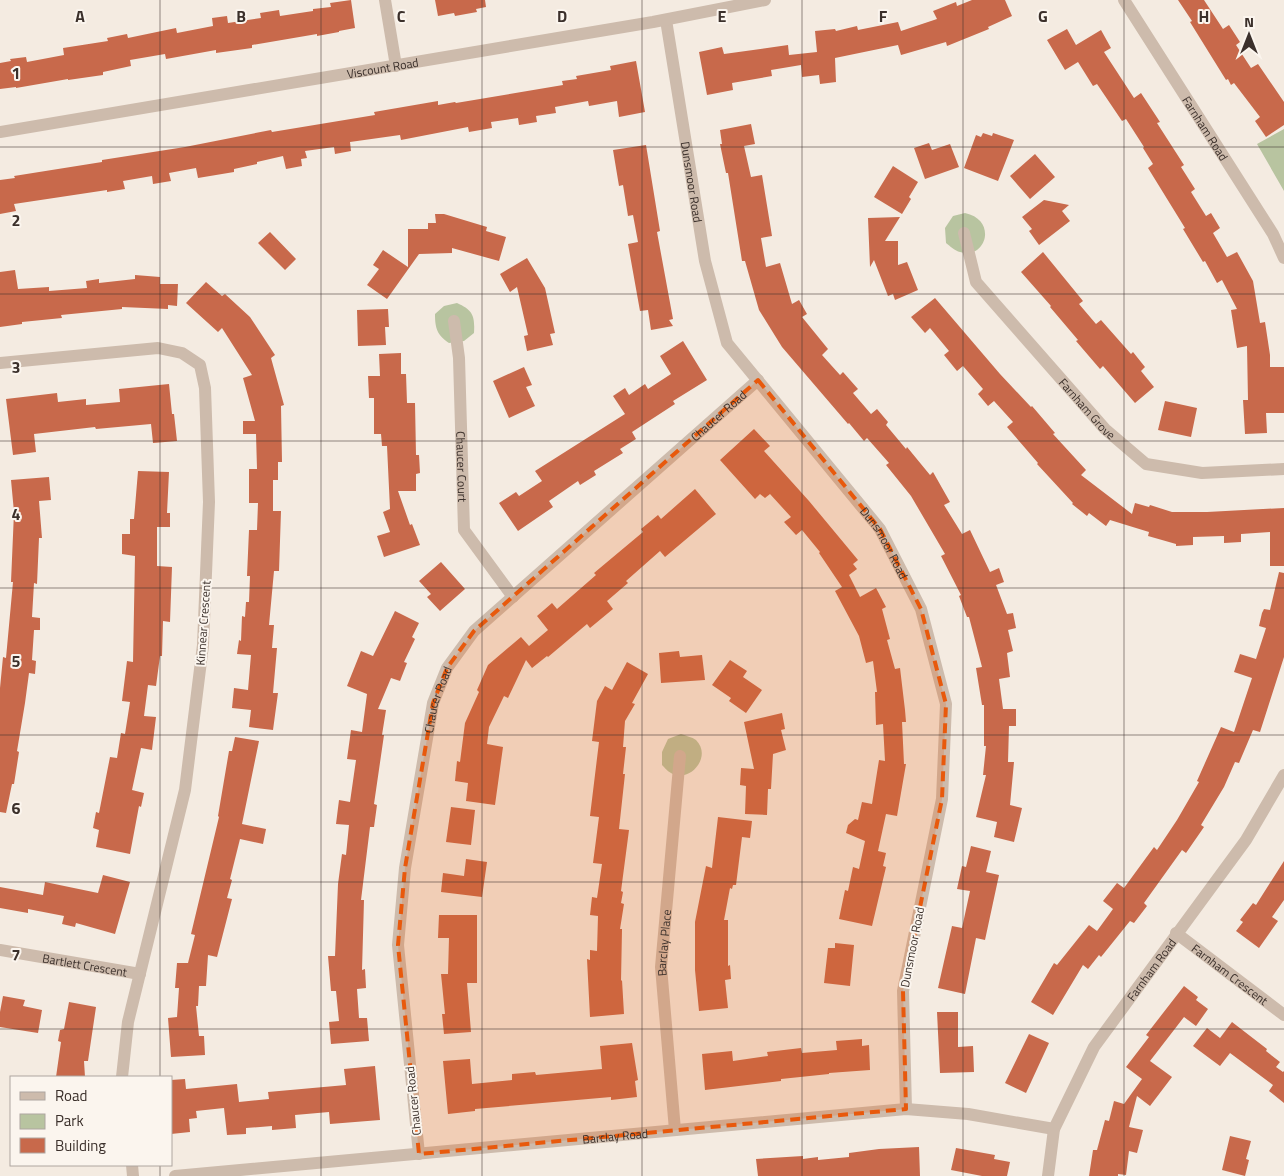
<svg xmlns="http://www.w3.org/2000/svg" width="1284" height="1176" font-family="'Titillium Web',sans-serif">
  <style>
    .green { fill: #b8c4a0 }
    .building { fill: #c8694b }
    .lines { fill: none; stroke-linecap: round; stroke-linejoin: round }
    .minor { stroke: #cdbbac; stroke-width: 12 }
    .marked { fill: #e8590c; fill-opacity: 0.2; stroke: #e8590c; stroke-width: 4; stroke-dasharray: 10 6; stroke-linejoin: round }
    .grid { fill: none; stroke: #3b302b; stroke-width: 1; stroke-opacity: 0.55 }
    .labels { text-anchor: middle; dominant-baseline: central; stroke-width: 4; stroke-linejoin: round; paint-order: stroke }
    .street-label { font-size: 12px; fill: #3b302b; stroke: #fbf5ee }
    .grid-label { font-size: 16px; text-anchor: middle; font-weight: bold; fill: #3b302b; stroke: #fbf5ee; stroke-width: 4; stroke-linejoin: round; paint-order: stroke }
  </style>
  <rect width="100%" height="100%" fill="#f4ebe1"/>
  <path class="green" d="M1284 129V191L1257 144Z
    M965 213C998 220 986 260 960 252 955 251 950 246 946 243L945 228 953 216Z
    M457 303C473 310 475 316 474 333L464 341 449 343C437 335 435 328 435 314L444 306Z
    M681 734C686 736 692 737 696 740 713 757 689 784 671 773 667 771 664 767 662 765V752L668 739Z"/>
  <path class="building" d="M351 0 355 28 339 31V32L317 36V34L252 45V48L216 53V50L166 59 165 54 130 60 131 66 103 72V75L68 80V79L16 88V87L0 89V63L11 61 10 59 26 57 27 62 64 55 63 48 108 41 107 38 127 34 128 38 176 28 177 33 213 26 212 18 227 16 228 23 261 18 260 13 279 10 280 16 313 11V9L331 7 330 3Z
    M435 0H485L486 7 476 9 477 12 455 16 454 13 438 16Z
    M972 0H1005L1012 16 988 27 989 29 947 46 946 42 901 55 898 45 835 58 836 82 820 84 819 75 802 77 801 65 771 70 772 76 732 83 733 90 707 95 699 52 722 47 724 54 788 45 789 55 817 52 815 31 835 29 836 31 857 26 858 30 898 22 901 31 937 19 933 11 956 2 957 6Z
    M1178 0H1204L1223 29 1229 25 1240 42 1236 45 1251 68 1258 64 1284 102V125L1266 137 1255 121 1260 117 1234 83 1231 85 1228 79 1226 80 1190 22 1192 21Z
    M1067 29 1076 45 1101 30 1111 48 1104 52 1134 98 1141 93 1160 122 1157 123 1184 165 1181 167 1195 189 1191 192 1206 216 1211 213 1220 228 1213 233 1227 257 1237 252 1253 281 1260 323 1265 322 1270 355V367H1284V413H1266L1267 433 1245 434 1243 400H1248L1247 346 1237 348 1231 310 1237 309 1222 280 1217 283 1205 261 1203 262 1183 229 1185 228 1148 168 1153 164 1143 148 1144 147 1126 119 1122 121 1097 84 1093 86 1078 62 1065 70 1047 40Z
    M636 61 645 112 619 117 617 101 589 106 588 101 555 107 556 113 536 116 537 122 519 125 518 118 491 122 492 128 469 132 468 127 401 140 400 135 350 142 351 151 335 154 334 147 305 151 307 158 301 159 302 166 286 169 283 156 257 162V164L234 169V172L198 178 196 168 169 173 171 181 153 184 152 176 123 181 125 189 107 192V190L14 204 16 211 0 214V180L15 178 14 176 102 162V160L185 147 271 130 272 132 375 115 374 112 438 101V105L455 102 456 103 563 85 562 81 577 79 576 76 611 70 610 66Z
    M751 124 755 144 744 146 751 177 762 175 772 236 761 238 766 267 780 263 792 304 799 300 807 314 802 317 828 349 822 355 840 375 843 372 858 389 853 393 871 414 877 409 888 422 886 425 906 449 907 447 930 475 933 472 950 502 944 505 962 534 970 530 990 572 999 568 1004 582 996 585 1007 614 1013 613 1016 628 1008 630 1013 651 1007 653 1010 677 999 679 1003 709H1016V726H1009L1008 762H1014L1010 805 1022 808 1014 842 994 837 997 822 976 817 986 775H983L986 746H984V705H982L976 668 982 667 969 617H967L959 596 961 595 941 556 945 554 911 496 886 465 889 463 867 438 864 441 849 423 848 424 782 347 759 310 745 261H742L728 173H726L720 144H722L720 130Z
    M983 133 992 136 993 133 1014 140 998 181 964 168 976 135 981 137Z
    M929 143 932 150 950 144 959 167 925 179 914 148Z
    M646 145 660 231 657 232 673 319 669 320 673 326 651 330 648 310 640 311 628 244 638 242 633 215 628 216 623 185 619 186 613 150Z
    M1035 154 1055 177 1030 199 1010 176Z
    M893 166 918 182 909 197 911 199 902 214 874 197Z
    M1044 200 1069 205 1062 211 1070 221 1039 245 1029 231 1032 229 1022 217Z
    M435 214H444L487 227 486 231 506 237 499 261 452 248V253L419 254 387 299 367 285 379 269 373 265 383 250 408 267V229H428V223H436Z
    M900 217 885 241H898V265L907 262 918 290 895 300 893 294 888 296 874 260 870 267 868 218Z
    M270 232 296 259 285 270 258 243Z
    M1043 252 1083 301 1079 304 1096 324 1101 320 1131 354 1133 352 1145 367 1141 371 1154 387 1135 403 1103 366 1100 369 1076 341 1078 340 1050 307 1051 306 1021 272Z
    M527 258 545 288 555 333 550 334 553 345 527 351 524 336 528 335 517 287 510 292 500 274Z
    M15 270 18 289 49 287V291L87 288 86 281 99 279V283L135 279V275L160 277V284H178L177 306 168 305V309L122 307V309L61 315 62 318 22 322V324L0 327V272Z
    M206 282 222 296 225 294 250 317 275 355 271 358 284 405 281 406 282 462H278V480H273V511H281L279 571H274L269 625H274L272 648H277L273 693H278L273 730 249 727 251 710 232 708 234 688 248 690 251 655 237 654 239 640 241 641 242 616 245 617 246 602H249L250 576H247L249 530H257L258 503H249V469H257L256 434H243V421H255L243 378 252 375 222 328 218 332 186 303Z
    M935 298 1000 374 1031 407 1032 406 1055 433 1053 434 1086 470 1081 475 1132 514 1135 503 1149 507 1150 505 1172 512H1207L1284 508V566H1270V532L1241 534V542L1224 543V536L1193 537V545L1176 546V544L1148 536 1149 532 1110 520 1106 526 1089 513 1087 516 1072 504 1073 503 1037 464 1038 463 1007 427 1013 422 994 401 988 406 978 394 983 389 963 366 957 371 944 355 949 351 930 328 925 333 911 317Z
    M388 309 389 327H385L386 345 358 346 357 310Z
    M683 341 707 380 673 401 675 404 632 432 636 439 620 449 623 453 594 471 596 475 580 485 578 481 549 501 553 507 518 531 499 503 516 492 519 496 542 481 535 471 625 414 613 396 625 388 629 395 645 384 648 389 671 374 660 356Z
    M401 353V374H406L407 403H415L416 455H419L420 473 416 474V491H398L410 525 412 524 420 545 384 557 377 536 390 532 383 512 390 509 387 446H382L381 434H374V398H369L368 376H380L379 354Z
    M524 367 532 385 526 387 535 406 509 418 493 381Z
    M169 384 172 414H174L177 441 153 443 151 424 96 429 95 427 34 434 36 452 13 455 6 399 57 393 58 402 86 399V405L120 402 119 389Z
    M1165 401 1197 408 1191 437 1158 430Z
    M754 429 770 446 764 451 809 501 858 560 853 564 857 569 849 575 860 597 876 588 886 607 882 609 890 639 887 640 895 669 900 668 905 710 906 722H902L904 764H906L897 816 886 814 878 851 886 853 883 866 886 867 872 926 839 919 845 890 848 891 853 867 859 869 865 841 846 833 848 825 855 819 858 820 862 802 872 804 879 760 885 761 883 724 876 725 875 692H877L873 661 866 663 859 636 835 591 842 587 819 553 820 552 802 530 796 535 784 522 791 517 770 494 765 498 760 494 755 499 720 460Z
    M138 471 169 472 167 513H170V527H157V566L172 567 170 622 163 621 162 656H160L156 686 148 685 144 716 156 717 152 750 141 748 132 790 144 793 141 807 139 806 130 854 96 847 99 830 93 828 96 812 99 813 110 757 117 758 121 733 125 734 130 702 122 701 127 661 133 662 135 556 122 554V534H130V519H134Z
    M49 477 51 500 39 501 42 538H39L37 584 34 583 32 617 40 618V630H34L32 660 36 661 35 674 29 673 25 703 17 751 19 752 14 784H12L6 813 0 812V688L3 657 6 658 13 582H11L14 512 11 480Z
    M695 489 716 514 665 557 660 551 626 581 628 583 607 601 613 609 590 628 587 624 548 657 547 656 532 668 526 660 508 698 504 696 489 727 487 744 503 747 495 805 466 801 468 783 455 781 457 761 460 762 465 723 479 692 477 690 488 665 521 637 529 646 548 630 537 616 552 603 557 609 596 575 594 573 643 532 641 529 658 515 661 519Z
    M441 562 465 589 440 611 427 597 431 594 419 581Z
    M1279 572 1284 573V657L1260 732 1253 730 1239 763 1235 762 1224 787 1201 825 1204 827 1186 853 1182 850 1144 903 1147 906 1134 923 1130 921 1101 957 1099 955 1088 969 1083 965 1053 1015 1031 1002 1054 963 1057 965 1089 925 1097 931 1113 909 1103 901 1117 883 1124 888 1154 847 1157 850 1177 820 1199 782 1197 781 1221 727 1234 732 1252 678 1234 672 1240 654 1256 659 1266 628 1259 626 1262 613 1264 609 1270 610Z
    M395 611 419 623 412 637 415 639 404 662 407 663 400 681 391 678 378 709 386 710 382 735H384L374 804 377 805 374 827H370L361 900H364L362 970 365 969 366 988 357 989 359 1018H367L369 1041 331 1044 329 1022 339 1021 336 991H331L328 956H335L338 884 342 854 346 855 349 825 336 824 339 800 350 802 356 760 347 759 351 730 362 732 367 694 347 686 361 651 373 656Z
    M679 651 680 657 702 655 705 680 661 683 659 653Z
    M730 660 747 671 743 677 762 690 746 713 729 701 731 698 712 685Z
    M627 662 648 674 632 703 635 704 625 721 623 747H626L623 774H625L619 829 629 830 621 891 623 892 621 903 624 904 620 929H622L621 981 622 980 624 1014 590 1017 587 959 590 960V950L597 951 598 916 590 915 592 897 597 898 602 864 593 863 599 817 590 816 599 742 592 741 597 701 605 686 612 690Z
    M782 713 785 729 781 730 786 750 773 754 771 789H768L767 815 745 814 746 786 740 785 741 768 754 769 744 722Z
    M235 737 259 741 242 824 266 829 263 844 240 839 230 879 232 880 227 898 232 899 217 957 208 955 206 986H199L198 1006H196L199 1036H204L205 1055 171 1057 168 1018 177 1017 179 988H175L177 963H188L195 935 191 934 219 817 218 816 229 751H232Z
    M451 807 475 810 471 845 446 842Z
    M718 817 752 821 750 838 742 837 736 885H733L732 889 730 888 724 920H728V966L730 965 731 979 725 980 728 1008 699 1011 695 970V922L706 866 712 868Z
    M971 846 991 851 986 872 999 875 985 940 976 938 965 994 938 988 952 926 962 928 970 891 957 889 962 866 966 867Z
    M466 859 487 862 482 897 441 892 443 873 464 876Z
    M1284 861V900L1272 917 1278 921 1259 948 1236 931 1243 922 1240 920 1253 903 1256 905Z
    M103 875 130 882 115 934 76 923 75 927 62 924 64 916 28 909V913L0 908V887L43 895 45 882 98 893Z
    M439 915H477V983H467L471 1032 444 1034 442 1014H445L441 974H448L449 938H438Z
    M835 943 854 945 850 986 824 983 828 948H835Z
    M1184 986 1198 997 1196 1000 1208 1009 1196 1026 1184 1017 1150 1061 1172 1077 1150 1106 1137 1096 1129 1127 1143 1130 1137 1153 1129 1151 1126 1175 1118 1174V1176H1089L1093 1150H1097L1105 1120 1109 1121 1114 1101 1124 1104 1142 1079 1126 1067 1149 1037 1146 1035Z
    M3 996 25 1000 23 1006 42 1010 38 1033 0 1027V1012Z
    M69 1002 96 1007 88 1061H84L85 1077H56L61 1042 58 1041 60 1030 64 1029Z
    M937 1012H958V1047L973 1046 974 1072 940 1073Z
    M1232 1022 1267 1049 1266 1051 1280 1062 1276 1067 1283 1072 1284 1071V1103L1269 1091 1273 1085 1230 1053 1220 1066 1193 1046 1207 1028 1220 1038Z
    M1029 1034 1049 1043 1026 1093 1005 1083Z
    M862 1039V1046L869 1045 870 1070 829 1073V1074L781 1079V1081L705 1090 702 1054 732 1051 733 1061 768 1056 767 1052 801 1048 802 1053 837 1050 836 1041Z
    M632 1043 638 1080 635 1081 637 1097 611 1100V1097L475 1109V1111L448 1114 443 1061 470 1059 472 1084 512 1080V1074L535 1072 536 1075 602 1069 600 1046Z
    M375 1066 380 1120 330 1124 329 1112 295 1115 296 1128 272 1130V1126L246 1128V1134L227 1135 224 1108 196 1111 197 1118 189 1119 190 1132 171 1134V1080L185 1079 186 1089 237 1084 239 1102 269 1099 268 1092 346 1085 344 1069Z
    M1230 1136 1251 1141 1246 1159 1249 1160 1245 1176 1222 1170Z
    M919 1147 920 1176H758L756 1159 803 1156V1159L818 1157V1160L849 1157V1153L879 1149Z
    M956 1148 995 1155 994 1159 1010 1162 1007 1176H982L951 1170Z"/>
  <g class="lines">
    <g class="minor">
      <path d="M385 0 396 66"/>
      <path id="s1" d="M1124 0 1273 234 1284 258"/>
      <path id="s2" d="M666 20 705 261 727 343 880 529 921 609 946 704 942 799 903 991 906 1109"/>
      <path id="s3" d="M0 132 653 22 765 0"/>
      <path id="s4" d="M964 233 976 282 1105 429 1146 464 1202 473 1284 469"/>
      <path id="s5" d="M454 321 459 358 464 530 513 597"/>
      <path d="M0 363 158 348 182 353 200 365 205 388 209 502 203 645 185 790 128 1022 122 1077"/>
      <path id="s6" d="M1176 933 1284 1015"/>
      <path id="s7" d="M0 950 140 974"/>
      <path id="s8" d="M675 1130 661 967 680 756"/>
      <path id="s9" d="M419 1154 398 945 405 868 433 703 447 668 474 631 758 380"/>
      <path d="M132 1165 133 1176"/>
      <path id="s10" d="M175 1176 906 1109 968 1114 1054 1129"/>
      <path id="s11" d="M1048 1176 1054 1129 1094 1047 1246 840 1284 775"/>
    </g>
  </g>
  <path class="marked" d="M758 380 880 529 921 609 946 704 942 799 903 991 906 1109 419 1154 398 945 405 868 433 703 447 668 474 631Z"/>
  <path class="grid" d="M160 0V1077M321 0V1176M482 0V1176M642 0V1176M802 0V1176M963 0V1176M1124 0V1176M0 147H1284M0 294H1284M0 441H1284M0 588H1284M0 735H1284M0 882H1284M0 1029H1284M160 1165V1176"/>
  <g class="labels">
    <g class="street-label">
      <text stroke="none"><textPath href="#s3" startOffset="388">Viscount Road</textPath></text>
      <text stroke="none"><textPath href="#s1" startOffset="152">Farnham Road</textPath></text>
      <text stroke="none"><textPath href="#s2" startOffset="164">Dunsmoor Road</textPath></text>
      <text stroke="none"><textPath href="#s4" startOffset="219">Farnham Grove</textPath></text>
      <text stroke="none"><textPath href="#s9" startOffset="864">Chaucer Road</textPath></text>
      <text stroke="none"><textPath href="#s5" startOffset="146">Chaucer Court</textPath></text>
      <text stroke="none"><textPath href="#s2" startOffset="584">Dunsmoor Road</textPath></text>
      <text transform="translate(203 623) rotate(-86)">Kinnear Crescent</text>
      <text stroke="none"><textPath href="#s9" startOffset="459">Chaucer Road</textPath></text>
      <text stroke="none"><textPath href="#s8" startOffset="188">Barclay Place</textPath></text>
      <text transform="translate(912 947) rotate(-79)">Dunsmoor Road</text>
      <text stroke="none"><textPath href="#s7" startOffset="86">Bartlett Crescent</textPath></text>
      <text stroke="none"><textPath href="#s11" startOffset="235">Farnham Road</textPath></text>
      <text stroke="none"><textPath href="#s6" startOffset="68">Farnham Crescent</textPath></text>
      <text transform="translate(413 1101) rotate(-96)">Chaucer Road</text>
      <text stroke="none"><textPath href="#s10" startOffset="442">Barclay Road</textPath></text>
    </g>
  </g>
  <g class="grid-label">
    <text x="80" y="22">A</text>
    <text x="241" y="22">B</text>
    <text x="401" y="22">C</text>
    <text x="562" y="22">D</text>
    <text x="722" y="22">E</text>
    <text x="883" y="22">F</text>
    <text x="1043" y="22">G</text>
    <text x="1204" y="22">H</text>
    <text x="16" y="79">1</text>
    <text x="16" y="226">2</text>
    <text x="16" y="373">3</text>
    <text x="16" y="520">4</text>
    <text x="16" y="667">5</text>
    <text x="16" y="814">6</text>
    <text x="16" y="961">7</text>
  </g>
  <rect x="10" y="1076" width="162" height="90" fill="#fbf5ee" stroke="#aea6a0"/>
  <rect x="20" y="1092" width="25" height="8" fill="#cdbbac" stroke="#aea6a0"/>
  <text x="55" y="1101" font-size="15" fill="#3b302b">Road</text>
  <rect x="20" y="1114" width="25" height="15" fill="#b8c4a0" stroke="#aea6a0"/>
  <text x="55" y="1126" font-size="15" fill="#3b302b">Park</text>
  <rect x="20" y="1138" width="25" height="15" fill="#c8694b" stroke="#aea6a0"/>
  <text x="55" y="1151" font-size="15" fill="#3b302b">Building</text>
  <g transform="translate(1249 35)" stroke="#fbf5ee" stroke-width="4" paint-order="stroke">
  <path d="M0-4L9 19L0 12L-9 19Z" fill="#3b302b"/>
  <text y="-8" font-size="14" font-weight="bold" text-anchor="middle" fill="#3b302b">N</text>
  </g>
</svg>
